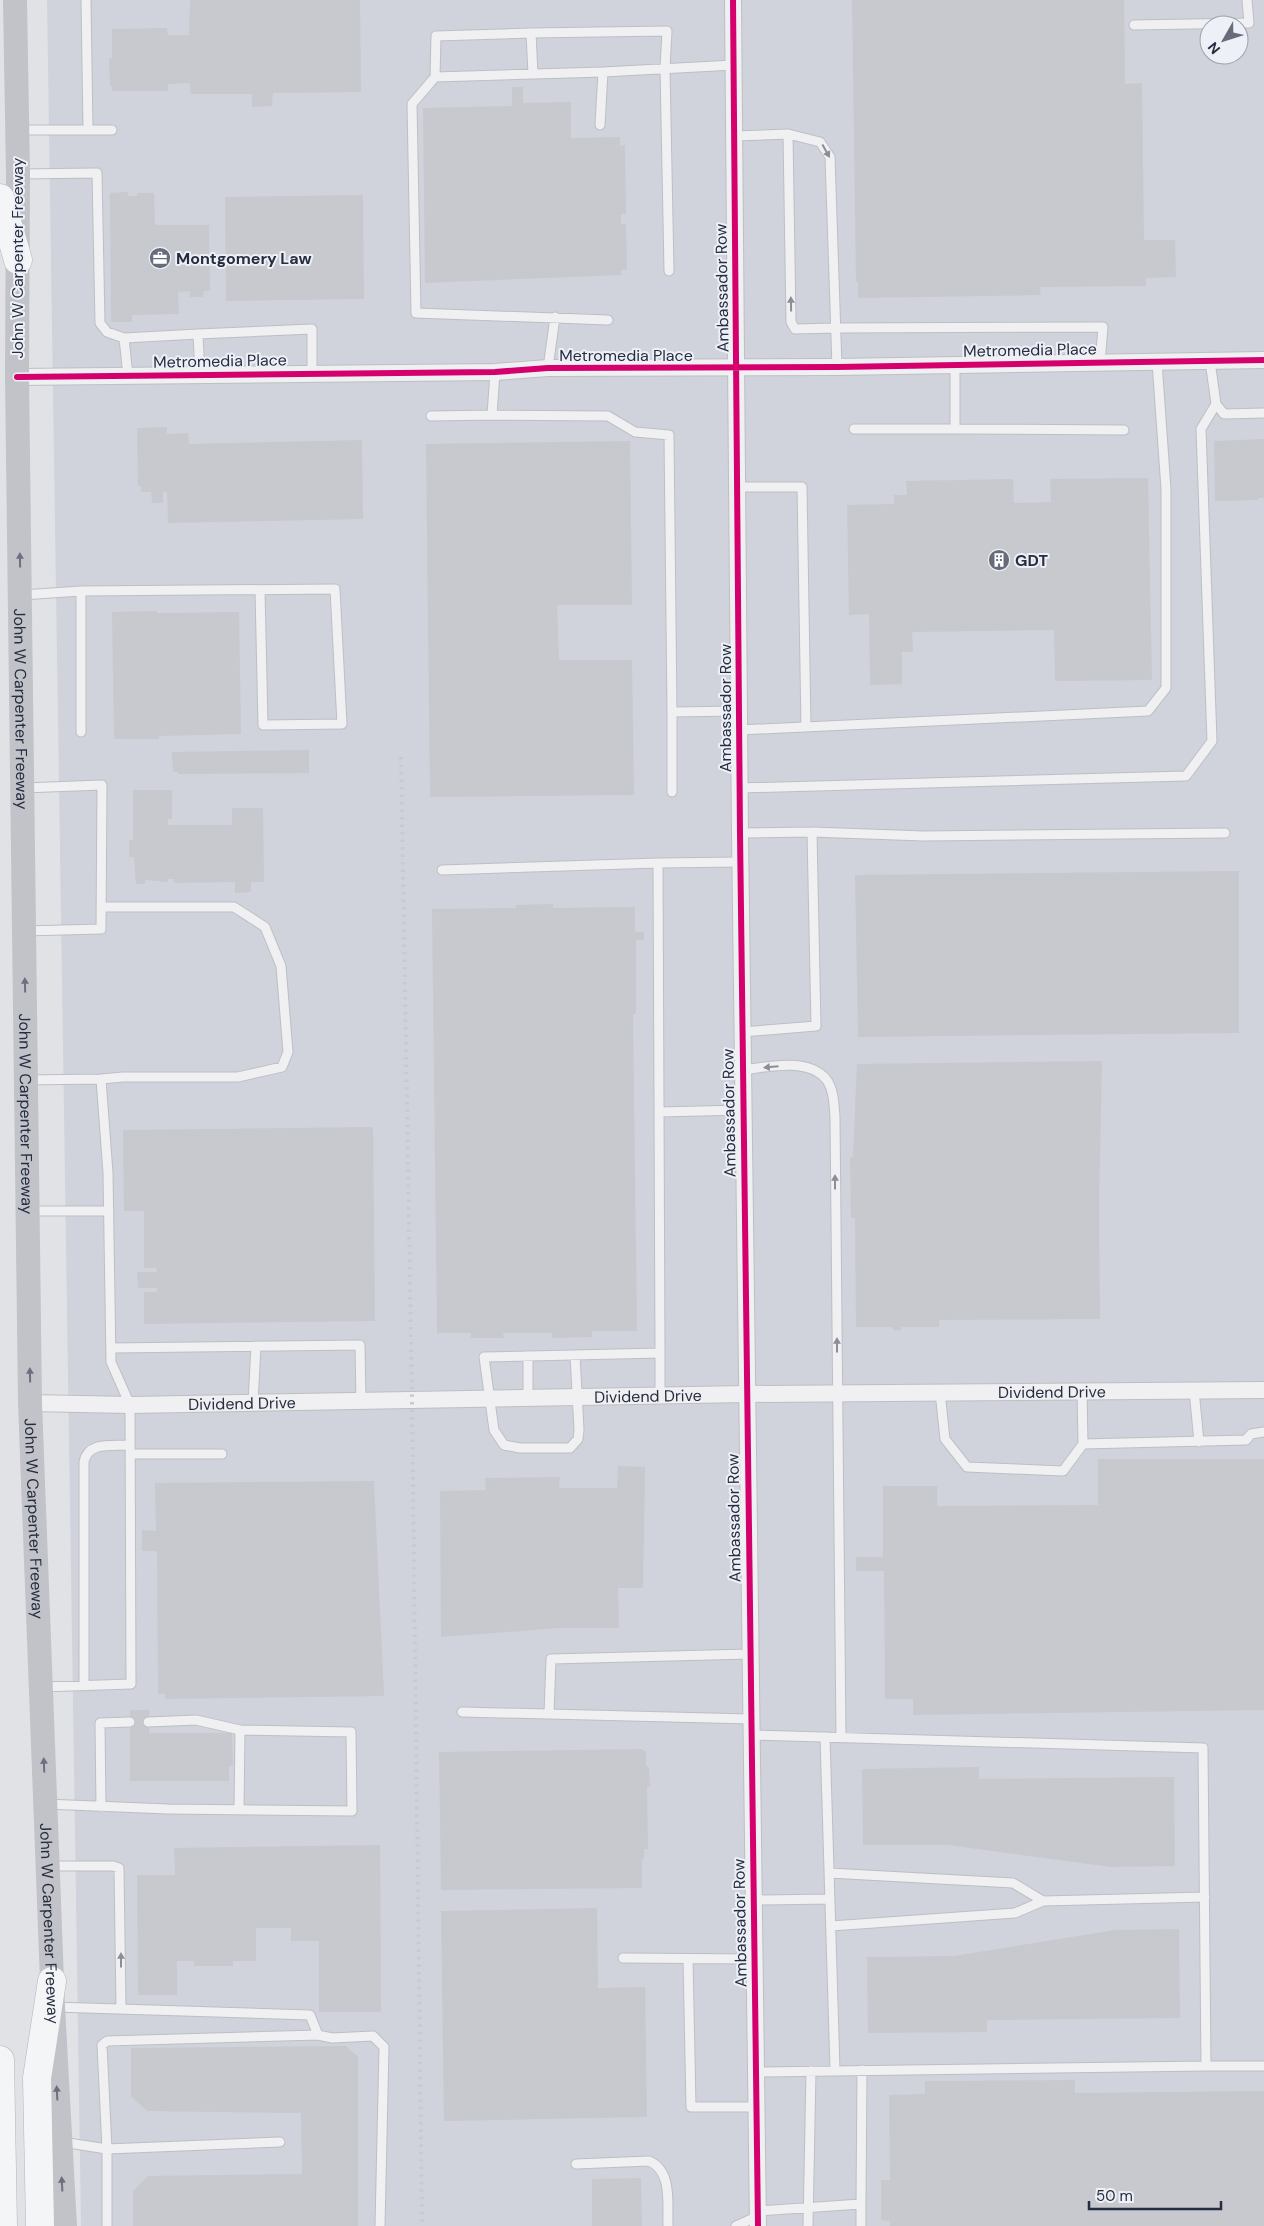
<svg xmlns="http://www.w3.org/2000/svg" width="1264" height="2226" font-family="'DM Sans',sans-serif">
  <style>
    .built { fill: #d0d3db; fill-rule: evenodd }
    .building { fill: #c7c9ce }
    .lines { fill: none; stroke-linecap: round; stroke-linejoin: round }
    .lane-casing { stroke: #bdbfc4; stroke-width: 11 }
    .street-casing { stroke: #bdbfc4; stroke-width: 18 }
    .highway-casing { stroke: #b2b5bb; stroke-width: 29 }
    .lane { stroke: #f0f0f2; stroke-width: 9 }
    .street { stroke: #f0f0f2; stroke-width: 16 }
    .secondary { stroke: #c1c3c9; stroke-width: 24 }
    .highway { stroke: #f4f5f6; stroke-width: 28 }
    .rail { stroke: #c9cacd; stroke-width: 4; stroke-dasharray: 2.5 5; stroke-linecap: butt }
    .cycleway-casing { stroke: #edf0f6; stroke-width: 9 }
    .cycleway { stroke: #d6006c; stroke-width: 6 }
    .oneway { fill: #8b8e99 }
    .oneway2 { fill: #6c707e }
    .labels { text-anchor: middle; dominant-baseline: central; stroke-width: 4; stroke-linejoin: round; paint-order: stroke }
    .street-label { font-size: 16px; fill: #262d40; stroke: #edf0f6 }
    .poi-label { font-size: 16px; font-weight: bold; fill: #262d40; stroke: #edf0f6; text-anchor: start }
  </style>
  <rect width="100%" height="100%" fill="#e0e2e6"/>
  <path class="built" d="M47 0H1264V2226H81ZM1209 25H1239V55H1209Z"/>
  <path class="building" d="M190 0H360L361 92 273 93 272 106 252 107V94H191L190 83 168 84V91H112V86H110L109 58H112V29L167 28 168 35H189Z
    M852 0H1124L1125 84 1142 83 1144 240H1175L1176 277 1146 278V286L1040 287 1041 295 858 298V281L856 282Z
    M512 87H523V103L571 102V138L620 137V146L625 145 626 214H621V224H626L627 270H621V275L425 283 423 108 512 106Z
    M128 192V196H137V193H154L155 225H209L210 291H204L203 297H190V291L178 292 179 314 132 315V322H111L110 193Z
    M363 195 364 299 226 301 225 197Z
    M167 427V434L188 433 189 444 362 440 363 519 168 523 167 492H163V503H152L151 492H141V486H138L137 428Z
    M1264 439V498H1258V500L1215 501 1214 441Z
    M630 441 632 605H557L559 660H632L634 795 430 797 426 444Z
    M1148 478 1152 680 1055 681 1054 630 912 632 913 652H902V684L870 685 869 614 849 615 847 505 894 504V495H907L906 481 1013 479 1014 503 1051 502 1050 479Z
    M157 611V613L239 612 241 734 159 736 158 739H114L112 612Z
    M309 750V773L178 774V772H173L172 752Z
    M133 790H172V819H168V825H232V808H263L264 882H251V892L235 893V882L174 883V879H168V882L145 880V884H136L134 857H129V840H133Z
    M1239 871V1033L858 1037 855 875Z
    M553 904V908L635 907V932H644V940H636V1014H633L637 1331H592V1337L552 1338V1333H503L504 1338H471V1333H437L432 909 516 908V905Z
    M1102 1061 1099 1205 1100 1319 939 1320V1327H901V1330H893V1327H856L855 1218H851L850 1157H853L857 1064Z
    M373 1127 375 1321 144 1324V1292H157V1288H138L137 1272H157L156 1268H144V1211H124L123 1130Z
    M1098 1459H1264V1710L913 1715V1699H885L884 1571H856V1557H883V1486H937V1506L1098 1505Z
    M618 1466 645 1467 643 1588H618L619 1628H559L441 1637 440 1491 486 1490 485 1478H487L560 1477 559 1488H617Z
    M374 1481 384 1696 165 1699V1694H158L157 1551H142V1530L156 1531 155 1483Z
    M130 1710H149V1733H232L233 1766H229V1781H130Z
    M643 1749V1751H646V1766L649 1767 650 1787H647L648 1849H644V1859H642V1888L441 1890 439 1752Z
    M979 1767V1779L1174 1777 1175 1866 1111 1867 948 1845H863L862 1769Z
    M380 1845 381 2012H319V1941H291V1928H256V1961H233V1966H194V1961H177V1995H138L137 1875H175L174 1848Z
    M597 1908 598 1988 645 1987 647 2117 444 2121 441 1911Z
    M1179 1929 1180 2018 987 2020V2032L868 2033 867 1957 954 1956 1115 1930Z
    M346 2046 358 2057V2226H133V2191L148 2176 302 2174 301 2113 147 2111 131 2096V2048Z
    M1075 2080V2093L1264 2091V2226H890V2221L881 2220V2180H890L889 2095 925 2094V2081Z
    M641 2178 642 2226H592V2179Z"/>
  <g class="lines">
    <g class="lane-casing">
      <path id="lane" d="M86 0 88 129
        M1134 25 1249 23 1247 0
        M531 33 667 31 665 68 669 271
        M603 72 435 77 412 104 416 313 608 320
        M435 77 436 36 531 33 533 74
        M600 125 603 72 734 65
        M17 130H112
        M734 136 788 134
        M20 174 97 173 100 323 107 332 124 338 128 376
        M198 334 312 329V374
        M124 338 198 334 200 375
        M1210 361 1216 404 1224 414 1264 413
        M837 367 830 157 820 142 788 134 791 322 795 329 836 328 1103 327 1100 363
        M548 368 555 317
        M492 415 495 372
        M431 416 492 415 608 416 635 432 669 435 672 712
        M854 429H955V366
        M955 429 1124 430
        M737 487H802L806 727
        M81 591 335 589 342 724 263 725 260 590
        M22 595 81 591V732
        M739 730 1148 711 1166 688V489L1157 362
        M23 788 102 785 101 929 24 931
        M739 788 1186 776 1212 741 1201 429 1216 404
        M672 792V712L739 711
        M740 833 812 832
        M442 870 658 863
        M101 907H234L265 927 281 966 288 1052 282 1067 238 1077H123L101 1079
        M742 1032 816 1026 812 832 924 836 1225 833
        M743 1070C767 1067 807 1057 826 1079 834 1089 834 1105 835 1117L841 1738
        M26 1080 101 1079 108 1173 111 1362 130 1405 131 1684 41 1687
        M659 1112 743 1110
        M29 1211H109
        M111 1348 360 1345 361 1402
        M660 1353V1396
        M575 1355 579 1430 578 1439 570 1448H520L504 1445 494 1430 484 1357 660 1353 658 863 740 862
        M528 1356V1399
        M1194 1390 1199 1442
        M1082 1391 1083 1444
        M940 1392 945 1439 967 1467 1063 1471 1083 1444 1246 1440 1251 1434 1264 1432
        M253 1403 256 1346
        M130 1454H222
        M84 1686V1462C88 1441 112 1446 130 1445
        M462 1712 751 1719
        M549 1714 551 1659 750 1654
        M148 1722 196 1720 240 1730
        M751 1735 1203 1748 1206 2066 756 2072
        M825 1737 835 2070
        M45 1804 168 1809 352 1811 351 1732 240 1730 239 1810
        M101 1807 100 1723 130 1722
        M48 1866H113L119 1868 121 2009
        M829 1873 1013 1883 1043 1901 1015 1913 831 1926
        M754 1900 830 1899
        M1043 1901 1205 1897
        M623 1958 754 1959
        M688 1959 691 2107H757
        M54 2007 310 2015 318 2035 332 2038 373 2036 384 2047 380 2226
        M1206 2066H1264
        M62 2142 107 2149V2226
        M280 2142 107 2149 102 2045 107 2041 318 2035
        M576 2164 649 2161C673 2171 667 2205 668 2226
        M861 2204 862 2070
        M758 2211 861 2204V2226
        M736 2226 758 2216
        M808 2226 811 2071"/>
    </g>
    <g class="street-casing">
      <g id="street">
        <path d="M733 0 740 833 758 2226"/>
        <path d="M17 377 495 372 548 368 837 367 1264 360"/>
        <path id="s1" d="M30 1403 130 1405 746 1394 1264 1390"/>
      </g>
    </g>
    <g class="highway-casing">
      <path id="highway" d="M0 198 18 260
        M0 2060 3 2226
        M40 2226 37 2078 52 1981"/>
    </g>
    <use href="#lane" class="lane"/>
    <use href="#street" class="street"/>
    <path class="secondary" id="s2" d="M15 0 18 174 17 377 30 1403 53 2007 65 2226"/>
    <use href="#highway" class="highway"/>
    <path class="rail" d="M401 757 412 1401 422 2226"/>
    <g class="cycleway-casing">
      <path id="cycleway" d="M733 0 740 833 758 2226
        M17 377 495 372 548 368 837 367 1264 360"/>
    </g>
    <use href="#cycleway" class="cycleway"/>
  </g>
  <defs><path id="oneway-solid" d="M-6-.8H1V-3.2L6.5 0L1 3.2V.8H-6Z" transform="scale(1.25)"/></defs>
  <g class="oneway">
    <use href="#oneway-solid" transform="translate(826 151) rotate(61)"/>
    <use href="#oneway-solid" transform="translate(791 304) rotate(-91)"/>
    <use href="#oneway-solid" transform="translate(771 1067) rotate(175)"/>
    <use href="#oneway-solid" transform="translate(835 1182) rotate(-90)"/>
    <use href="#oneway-solid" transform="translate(837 1345) rotate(-90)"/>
    <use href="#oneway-solid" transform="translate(121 1960) rotate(-90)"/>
  </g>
  <g class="oneway2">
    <use href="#oneway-solid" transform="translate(20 560) rotate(-91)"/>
    <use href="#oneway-solid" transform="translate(25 985) rotate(-91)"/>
    <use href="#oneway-solid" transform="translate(30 1375) rotate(-91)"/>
    <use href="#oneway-solid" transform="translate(44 1765) rotate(-92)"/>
    <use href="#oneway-solid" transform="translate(57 2093) rotate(-93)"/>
    <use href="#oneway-solid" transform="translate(62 2184) rotate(-93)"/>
  </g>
  <defs>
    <g id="office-disc" transform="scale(1.125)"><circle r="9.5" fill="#676c7a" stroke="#edf0f6"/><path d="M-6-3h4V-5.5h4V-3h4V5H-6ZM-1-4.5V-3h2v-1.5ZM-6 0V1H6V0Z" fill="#fff"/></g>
    <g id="building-disc" transform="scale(1.125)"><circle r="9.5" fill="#676c7a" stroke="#edf0f6"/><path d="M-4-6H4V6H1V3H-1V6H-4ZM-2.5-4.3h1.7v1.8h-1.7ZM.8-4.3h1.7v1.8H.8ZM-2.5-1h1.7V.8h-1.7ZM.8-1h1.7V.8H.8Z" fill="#fff"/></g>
  </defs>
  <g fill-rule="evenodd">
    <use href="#office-disc" x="160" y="258"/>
    <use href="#building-disc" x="999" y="560"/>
  </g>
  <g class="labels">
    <g class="street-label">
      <text transform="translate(17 258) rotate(-90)">John W Carpenter Freeway</text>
      <text transform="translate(722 288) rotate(-91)">Ambassador Row</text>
      <text transform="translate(1030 350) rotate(-1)">Metromedia Place</text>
      <text x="626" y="355">Metromedia Place</text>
      <text transform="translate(220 361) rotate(-1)">Metromedia Place</text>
      <text stroke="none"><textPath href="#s2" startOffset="709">John W Carpenter Freeway</textPath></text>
      <text transform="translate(725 708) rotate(-90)">Ambassador Row</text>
      <text stroke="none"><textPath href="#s2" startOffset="1114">John W Carpenter Freeway</textPath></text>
      <text transform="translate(729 1113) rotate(-91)">Ambassador Row</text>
      <text stroke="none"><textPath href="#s1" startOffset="1022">Dividend Drive</textPath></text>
      <text stroke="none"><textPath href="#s1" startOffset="618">Dividend Drive</textPath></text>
      <text stroke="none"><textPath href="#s1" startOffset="212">Dividend Drive</textPath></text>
      <text stroke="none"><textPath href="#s2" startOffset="1519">John W Carpenter Freeway</textPath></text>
      <text transform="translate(734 1518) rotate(-91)">Ambassador Row</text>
      <text stroke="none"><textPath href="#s2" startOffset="1924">John W Carpenter Freeway</textPath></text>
      <text transform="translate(740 1923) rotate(-91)">Ambassador Row</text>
    </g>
    <g class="poi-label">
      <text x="176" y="258">Montgomery Law</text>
      <text x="1015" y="560">GDT</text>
    </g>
  </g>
  <g transform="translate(1224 40) rotate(231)"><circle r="24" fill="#edf0f6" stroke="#9da2ad"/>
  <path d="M0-4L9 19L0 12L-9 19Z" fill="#676c7a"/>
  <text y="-8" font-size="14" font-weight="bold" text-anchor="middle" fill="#262d40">N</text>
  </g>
  <path d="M1089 2201v8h132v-8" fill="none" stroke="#262d40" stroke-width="2.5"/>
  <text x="1096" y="2201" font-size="15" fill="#262d40" stroke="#edf0f6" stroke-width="4" paint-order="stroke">50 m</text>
</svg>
